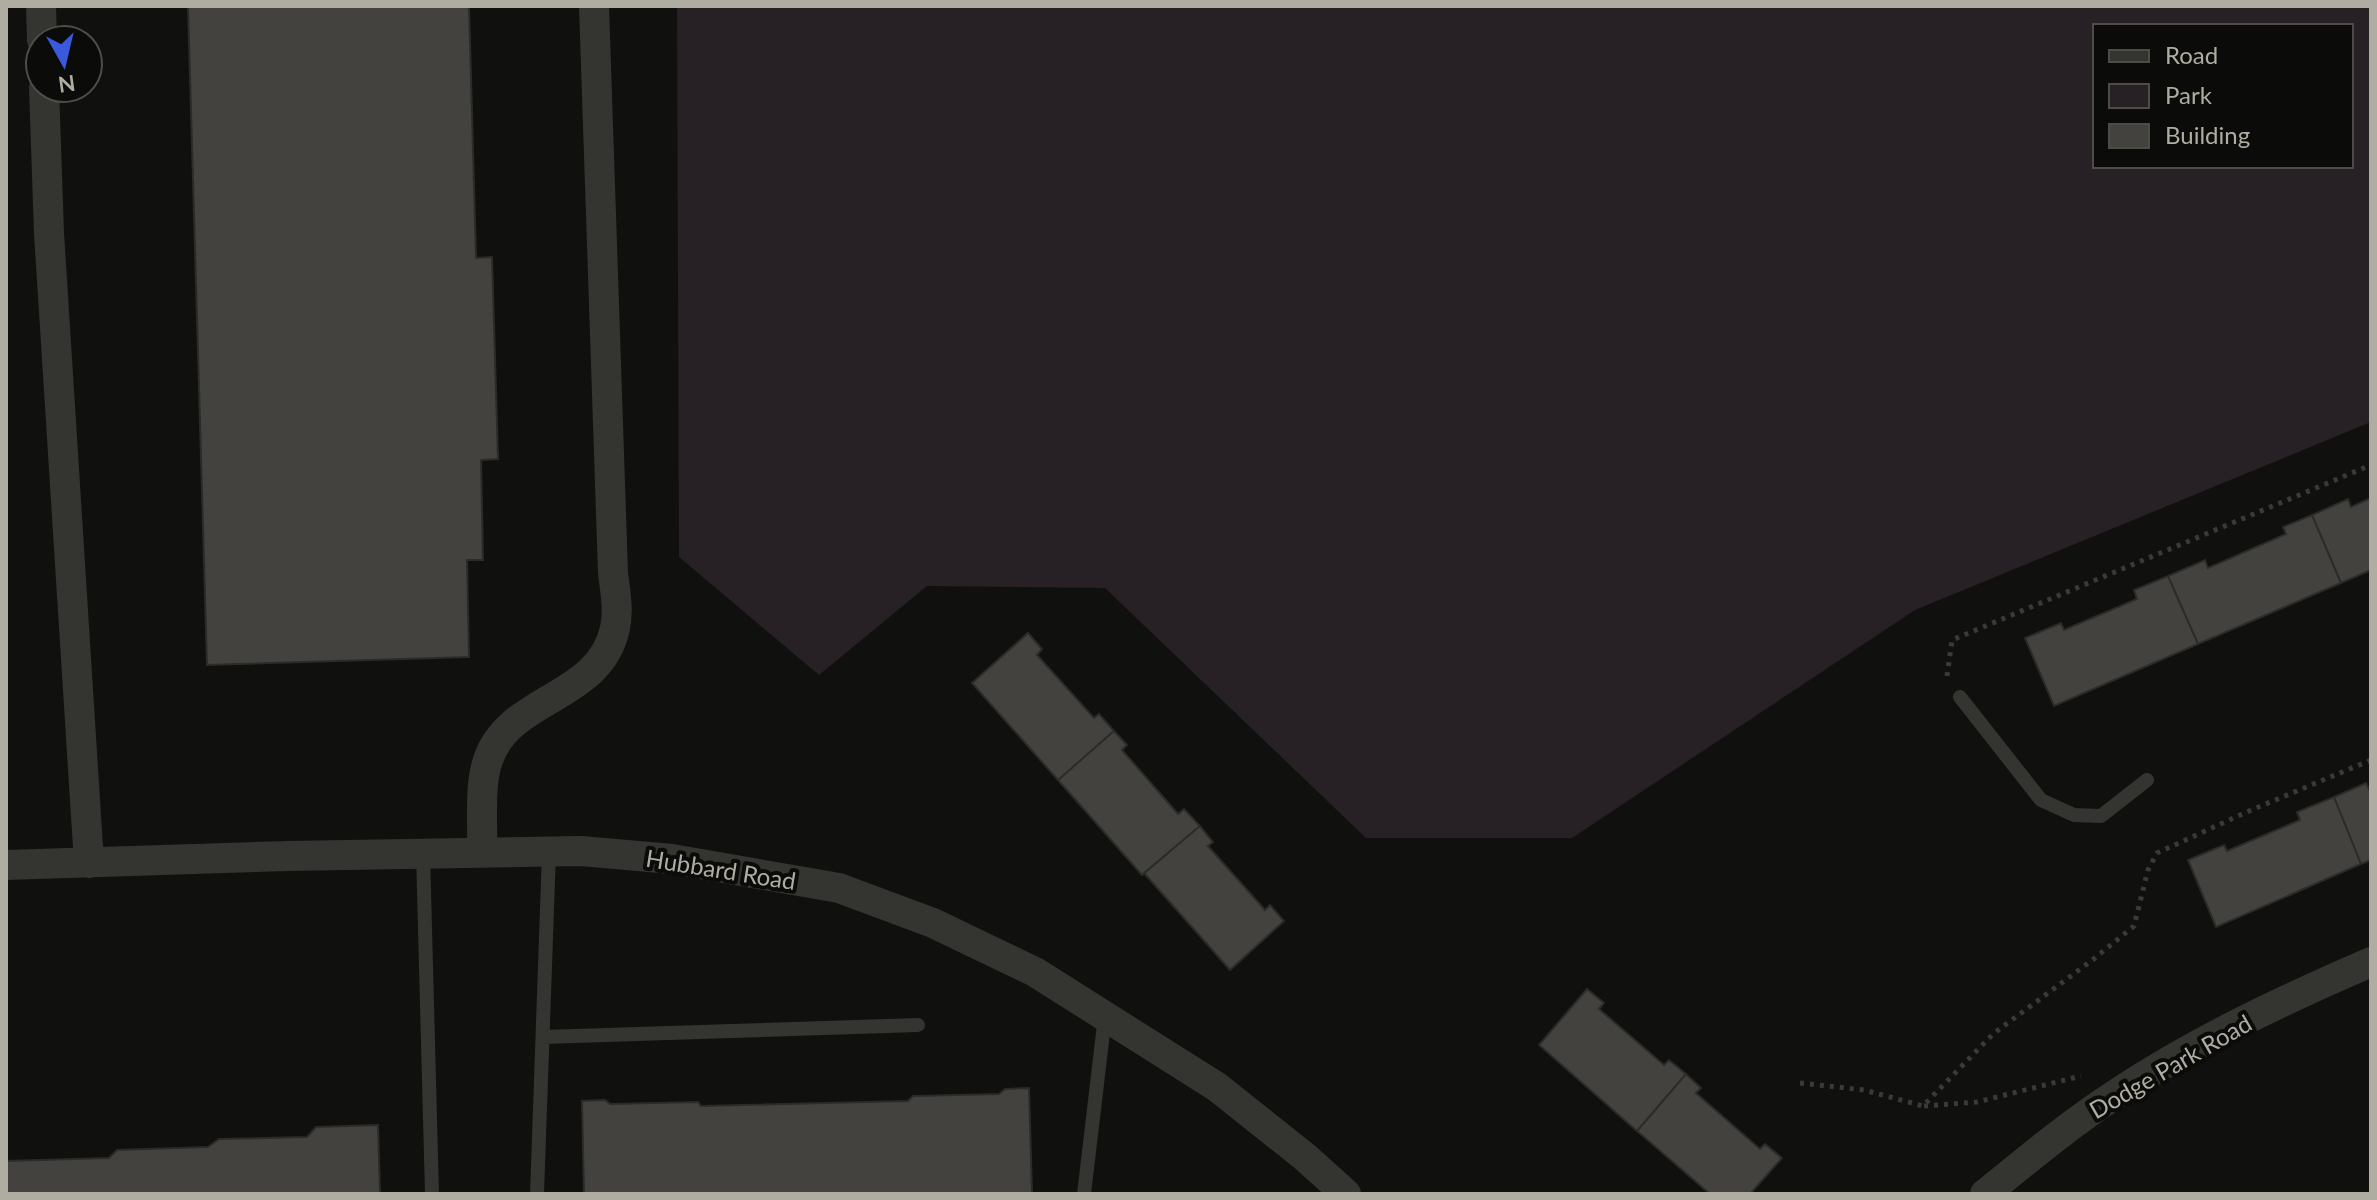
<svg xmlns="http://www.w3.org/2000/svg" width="2377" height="1200" font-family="Lato,sans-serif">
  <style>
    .green { fill: #272025; fill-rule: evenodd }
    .building { fill: #43423e; stroke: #2b2c29; stroke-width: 2 }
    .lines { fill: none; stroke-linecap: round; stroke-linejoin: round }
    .path { stroke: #3b3b36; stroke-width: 5; stroke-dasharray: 4 6; stroke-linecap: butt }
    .service { stroke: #343430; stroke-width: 14 }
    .minor { stroke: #343430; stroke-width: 30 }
    .labels { text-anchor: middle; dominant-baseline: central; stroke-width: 8; stroke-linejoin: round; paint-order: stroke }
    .street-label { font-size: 24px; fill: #afada1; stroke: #0b0b0a }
  </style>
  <rect width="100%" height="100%" fill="#10100f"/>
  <path class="green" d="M677 6H2371V422L1915 610 1572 838H1366L1105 588 927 586 819 675 679 557ZM2095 26H2351V166H2095Z"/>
  <path class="building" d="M188 6H469L476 258 492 257 498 459 481 460 483 560H467L469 657 207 665Z
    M2371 498V570L2341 583 2312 515 2348 499 2351 507Z
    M2312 515 2341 583 2198 644 2168 576 2205 560 2208 568 2286 534 2283 527Z
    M2168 576 2198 644 2054 706 2025 638 2061 623 2064 630 2137 599 2134 590Z
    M1028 633 1042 649 1037 655 1094 718 1099 714 1114 731 1058 780 972 683Z
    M1114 731 1127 745 1122 750 1178 814 1184 809 1200 826 1142 875 1058 780Z
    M2366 783 2369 789 2371 788V860L2361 864 2334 797Z
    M2334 797 2361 864 2216 927 2188 860 2224 845 2227 851 2300 820 2297 812Z
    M1200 826 1213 842 1208 846 1265 910 1270 905 1284 921 1230 970 1144 873Z
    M1587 989 1604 1003 1599 1009 1664 1065 1669 1060 1686 1074 1637 1131 1539 1045Z
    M1686 1074 1701 1088 1696 1093 1760 1149 1765 1144 1782 1158 1750 1194H1710L1637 1131Z
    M1029 1088 1032 1194H584L582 1101 605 1100 610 1104 698 1102 701 1106 908 1101 913 1096 999 1094 1005 1089Z
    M378 1125 380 1194H6V1161L109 1158 117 1150 208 1147 219 1139 307 1137 316 1127Z"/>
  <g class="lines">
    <path class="path" d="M1947 676 1952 640 2371 465
      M1800 1083 1864 1090 1923 1106 1993 1034 2095 958 2134 926 2148 870 2157 853 2249 811 2371 760
      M1924 1106 1977 1102 2081 1076"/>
    <path class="service" d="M1960 697 2041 800 2074 815 2101 816 2147 780
      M423 853 432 1194
      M543 1037 918 1025
      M537 1194 549 852
      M1084 1194 1105 1016"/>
    <path class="minor" d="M41 6 42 40
      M44 88 49 233 89 863
      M482 851C483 824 479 785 488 760 509 696 600 700 615 628 619 610 615 590 613 573L594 6
      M6 865 288 856 581 851 672 859 839 888 933 923 1035 972 1217 1087 1305 1157 1346 1194
      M1985 1194C2028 1159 2070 1124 2116 1094 2196 1041 2283 1000 2371 962"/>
  </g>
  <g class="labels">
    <g class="street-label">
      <text transform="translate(721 869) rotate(9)">Hubbard Road</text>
      <text transform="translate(2170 1066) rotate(-30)">Dodge Park Road</text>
    </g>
  </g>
  <rect width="2377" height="1200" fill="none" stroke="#afada1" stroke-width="16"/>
  <rect x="2093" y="24" width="260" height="144" fill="#0b0b0a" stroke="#4d4c46" stroke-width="2"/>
  <rect x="2109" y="50" width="40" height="12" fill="#343430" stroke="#4d4c46" stroke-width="2"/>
  <text x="2165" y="64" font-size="24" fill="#afada1">Road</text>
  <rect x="2109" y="84" width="40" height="24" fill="#272025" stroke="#4d4c46" stroke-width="2"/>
  <text x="2165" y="104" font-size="24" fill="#afada1">Park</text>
  <rect x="2109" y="124" width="40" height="24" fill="#43423e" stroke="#4d4c46" stroke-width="2"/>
  <text x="2165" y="144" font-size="24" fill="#afada1">Building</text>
  <g transform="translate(64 64) rotate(172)"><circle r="38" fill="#0b0b0a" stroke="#4d4c46" stroke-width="2"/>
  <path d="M0-6L14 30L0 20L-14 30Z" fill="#3a59dd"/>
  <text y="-12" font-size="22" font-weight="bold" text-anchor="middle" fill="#afada1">N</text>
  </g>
</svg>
